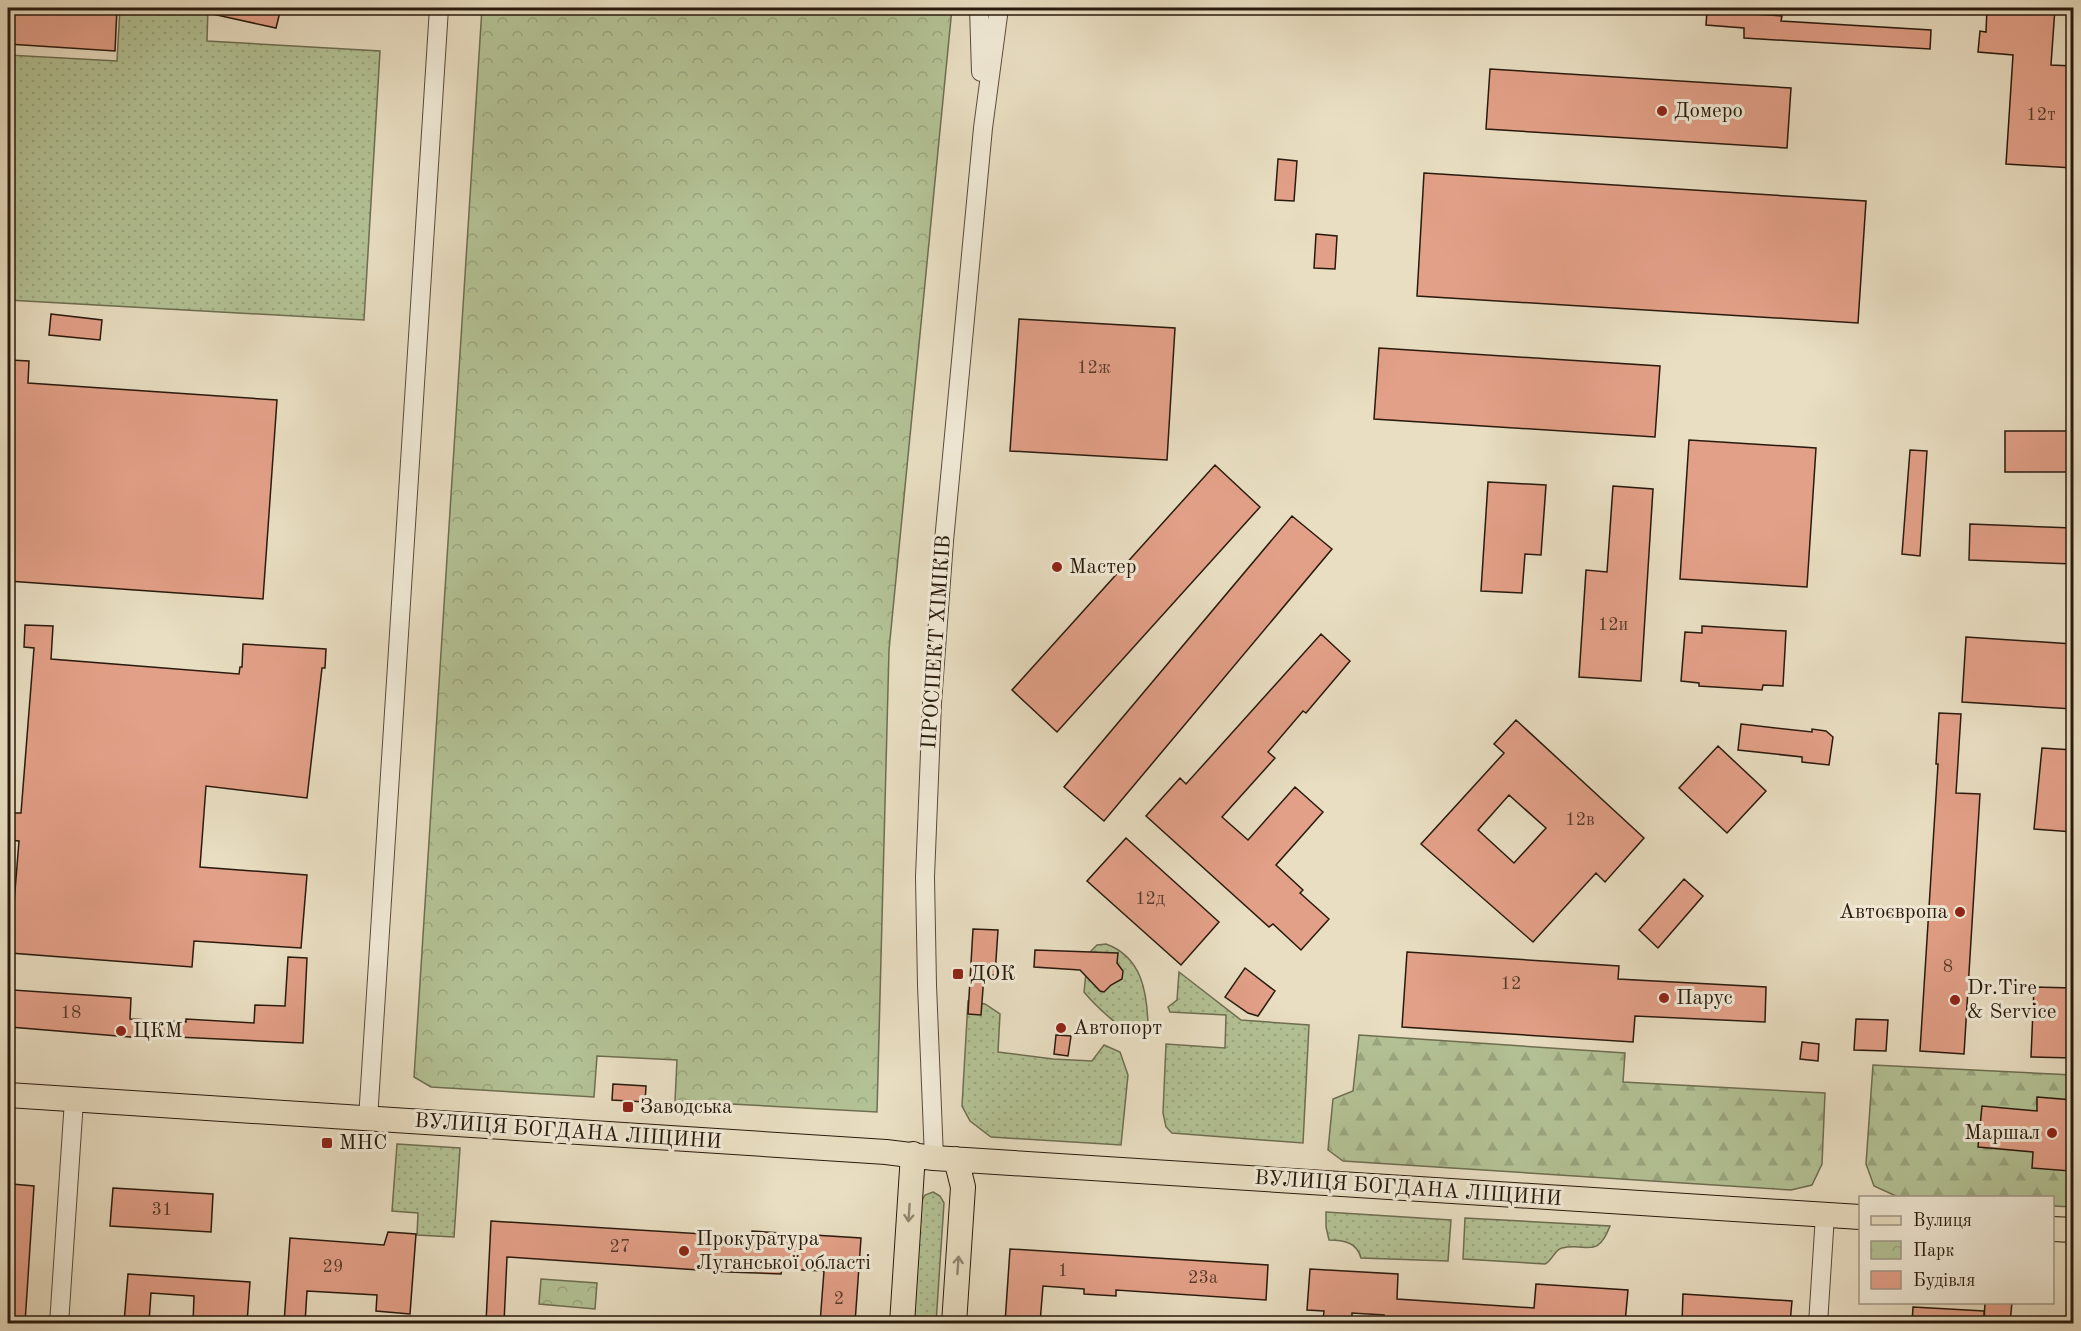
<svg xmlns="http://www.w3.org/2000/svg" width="2081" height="1331" font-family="'Old Standard TT',serif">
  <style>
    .grass { fill: url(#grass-dots); stroke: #6e6e51; stroke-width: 1.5 }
    .forest { fill: url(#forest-firs); stroke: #6e6e51; stroke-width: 1.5 }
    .park { fill: url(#park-crowns); stroke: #6e6e51; stroke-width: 1.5 }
    .building { fill: #e3a088; stroke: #291a0d; stroke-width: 1.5; fill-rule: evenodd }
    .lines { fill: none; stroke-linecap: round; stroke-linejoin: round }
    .minor-casing { stroke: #594b3a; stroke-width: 20 }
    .major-casing { stroke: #291a0d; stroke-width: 26 }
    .minor { stroke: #f1ead7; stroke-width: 18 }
    .major { stroke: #e9dec2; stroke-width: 24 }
    .oneway { stroke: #938671 }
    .poi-dot { fill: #8f2418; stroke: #f1ead7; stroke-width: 2 }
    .labels { text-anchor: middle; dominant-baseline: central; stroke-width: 6; stroke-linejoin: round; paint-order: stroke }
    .number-label { font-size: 18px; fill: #583c2c }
    .poi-label { font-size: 21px; fill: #291a0d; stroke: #f1ead7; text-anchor: start }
    .street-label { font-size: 21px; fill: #291a0d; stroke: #f1ead7 }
  </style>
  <defs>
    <pattern id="grass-dots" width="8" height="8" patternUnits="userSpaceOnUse" patternTransform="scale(1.5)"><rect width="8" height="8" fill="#b3c295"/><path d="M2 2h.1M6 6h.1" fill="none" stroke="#9aa67f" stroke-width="1.8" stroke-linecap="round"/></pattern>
    <pattern id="forest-firs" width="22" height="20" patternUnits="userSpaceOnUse" patternTransform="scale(1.5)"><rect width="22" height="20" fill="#b3c295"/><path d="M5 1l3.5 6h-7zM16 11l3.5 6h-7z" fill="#9aa67f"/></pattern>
    <pattern id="park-crowns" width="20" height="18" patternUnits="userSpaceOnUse" patternTransform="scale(1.5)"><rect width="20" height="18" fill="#b3c295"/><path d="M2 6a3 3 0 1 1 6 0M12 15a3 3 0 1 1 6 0" fill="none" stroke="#9aa67f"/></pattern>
  </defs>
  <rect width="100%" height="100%" fill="#e9dec2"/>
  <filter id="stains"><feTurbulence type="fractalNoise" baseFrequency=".00333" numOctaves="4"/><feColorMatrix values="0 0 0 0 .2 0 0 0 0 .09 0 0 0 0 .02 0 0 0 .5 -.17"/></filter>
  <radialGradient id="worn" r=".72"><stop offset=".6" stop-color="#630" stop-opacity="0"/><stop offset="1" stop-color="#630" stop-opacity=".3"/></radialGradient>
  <path class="grass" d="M120 8H208L207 41 380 51 364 320 8 300V55L117 61Z
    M1106 944C1142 957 1147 992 1148 1025L1147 1029 1140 1035C1127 1037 1093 1003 1084 992L1088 954 1097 945Z
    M1179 972 1241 1020 1309 1025 1303 1143 1172 1133 1166 1127 1163 1113 1166 1044 1225 1048 1226 1015 1170 1012 1168 1007 1177 1000Z
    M968 1001 985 1004 1000 1014 998 1052 1053 1059 1092 1061 1104 1045 1120 1052 1128 1075 1121 1145 991 1137 970 1121 962 1106Z
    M397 1144 460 1148 454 1237 417 1235 418 1213 392 1211Z
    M933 1192 940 1196 944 1203 936 1323 913 1324 921 1202 925 1195Z
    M1326 1212 1451 1220 1448 1261 1361 1258C1357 1242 1343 1240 1329 1240L1326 1227Z
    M1465 1218 1610 1226C1597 1260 1587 1242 1562 1248 1554 1250 1553 1260 1545 1264L1463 1259Z"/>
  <path class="forest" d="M1359 1035 1625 1053 1623 1082 1825 1093 1822 1164 1812 1185 1791 1190 1343 1161 1328 1150 1333 1099 1353 1091Z
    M1873 1065 2073 1075V1207L2053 1206 2052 1198 1898 1197 1874 1186 1866 1164Z"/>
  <path class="park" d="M482 8H952L889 650 877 1112 675 1101 677 1060 597 1056 594 1097 431 1087 414 1077Z
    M541 1279 597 1283 595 1309 539 1304Z"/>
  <path class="building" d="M8 8 80 10V8H117L115 51 8 44Z
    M213 8H281L276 28 212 14Z
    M1987 8H2055L2051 65 2073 66V168L2006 164 2013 55 1978 52 1980 31 1986 32Z
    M1707 11 1782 16 1781 21 1931 30 1930 49 1744 38V28L1706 25Z
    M1490 69 1791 88 1787 148 1486 129Z
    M1278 159 1297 161 1294 201 1275 200Z
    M1424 173 1866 201 1858 323 1417 296Z
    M1316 234 1337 236 1335 269 1314 268Z
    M51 314 102 320 100 340 49 335Z
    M1019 319 1175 328 1167 460 1010 451Z
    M1379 348 1660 366 1655 437 1374 419Z
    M10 360 29 361 28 383 277 400 263 599 8 581V397Z
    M2005 431H2073V472H2005Z
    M1689 440 1816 448 1807 587 1680 579Z
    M1910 450 1927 451 1920 556 1902 554Z
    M1215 465 1260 507 1057 732 1012 690Z
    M1488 482 1546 485 1541 555 1525 554 1522 593 1481 591Z
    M1613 486 1653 489 1641 681 1579 677 1586 570 1607 572Z
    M1292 516 1332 549 1104 821 1064 787Z
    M1970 524 2073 528V564L1969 560Z
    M25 625 53 626 51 659 239 674 240 667H242L243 644 326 649 325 668H322L307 798 206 786 200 867 307 875 301 948 194 941 192 967 10 953 19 841 8 840V813H21L34 648 24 647Z
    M1702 626 1786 631 1783 686 1763 685 1762 690 1699 686V683L1681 681 1685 632 1702 633Z
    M1321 634 1350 661 1306 713 1303 711 1268 752 1275 758 1222 817 1248 840 1295 787 1323 812 1276 865 1303 890 1300 893 1329 919 1301 950 1273 924 1269 927 1146 816 1180 778 1186 784Z
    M1966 637 2073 644V709L1962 702Z
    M1939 713 1961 714 1956 793 1980 794 1964 1054 1920 1051 1938 764H1936Z
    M1516 720 1644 838 1605 882 1596 873 1533 942 1421 844 1504 753 1494 744ZM1509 795 1546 828 1514 863 1478 830Z
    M1741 724 1812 732V729L1826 731 1833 737 1829 765 1802 762V757L1738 750Z
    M1718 746 1766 791 1727 833 1679 788Z
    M2042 748 2073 750V832L2034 829Z
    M1126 838 1219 922 1181 965 1087 881Z
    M1684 879 1703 896 1658 948 1639 930Z
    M973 929 998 930 995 975H984L981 1015 968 1014Z
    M1035 950 1118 953 1117 963 1123 971 1122 979 1111 985 1104 992 1100 991 1080 970 1034 967Z
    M1407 952 1619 966 1618 979 1766 987 1765 1022 1635 1016 1633 1042 1402 1027Z
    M288 957 307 958 303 1043 177 1037V1039L142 1038 10 1027 13 990 131 998 130 1019 186 1022V1019L254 1023 255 1005 285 1006Z
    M1245 968 1275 991 1258 1016 1248 1013 1225 997Z
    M2034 987 2073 988V1058L2031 1057Z
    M1856 1019 1888 1020 1886 1051 1854 1050Z
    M1056 1035 1071 1036 1068 1056 1054 1054Z
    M1802 1042 1819 1044 1818 1061 1800 1059Z
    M613 1084 646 1086 645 1102 612 1100Z
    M2037 1097 2073 1100 2070 1171 2032 1168 2033 1152 1978 1147 1982 1106 2037 1111Z
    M12 1184 34 1186 25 1323H8V1251Z
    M113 1188 213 1194 211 1232 110 1226Z
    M491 1221 752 1237V1231L861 1238 855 1323H820L824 1271 782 1269 781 1274 728 1272 507 1257 504 1323H486Z
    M388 1232 416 1234 410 1314 376 1311 377 1295 307 1291 305 1323H284L290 1238 384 1245Z
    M1010 1249 1268 1265 1266 1300 1116 1290V1296L1084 1294V1289L1043 1286 1040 1323H1005Z
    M1310 1269 1398 1274 1397 1299 1534 1308 1536 1284 1628 1290 1625 1323H1383L1384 1315 1352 1313V1322L1323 1320 1324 1311 1307 1310Z
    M128 1274 250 1282 247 1323H193L194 1296 151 1293 149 1323H124Z
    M1683 1294 1792 1301 1790 1323H1682Z
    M1985 1302H2012L2010 1323H1984Z
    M1913 1307 1984 1311V1323H1912Z"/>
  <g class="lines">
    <g class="minor-casing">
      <path id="minor" d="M979 8 981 72
        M368 1119 439 8
        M934 1158 927 985 925 877 932 703 944 541 983 128 999 8
        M59 1324 74 1100
        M1818 1324 1825 1215"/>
    </g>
    <g class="major-casing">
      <path id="major" d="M8 1095 886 1152 934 1158 1860 1217
        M2052 1229 2074 1230
        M902 1324 913 1154
        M954 1324 963 1187 956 1159"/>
    </g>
    <use href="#minor" class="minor"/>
    <use href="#major" class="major"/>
  </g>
  <defs><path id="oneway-shaft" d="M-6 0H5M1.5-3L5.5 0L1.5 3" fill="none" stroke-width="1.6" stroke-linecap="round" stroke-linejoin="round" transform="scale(1.5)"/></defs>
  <g class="oneway">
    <use href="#oneway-shaft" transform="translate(909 1213) rotate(94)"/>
    <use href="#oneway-shaft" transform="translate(958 1265) rotate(-86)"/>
  </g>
  <g class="poi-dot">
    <circle cx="1662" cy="111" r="6"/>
    <circle cx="1057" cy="567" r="6"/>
    <circle cx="1960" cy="912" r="6"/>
    <rect x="952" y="968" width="12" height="12" rx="3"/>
    <circle cx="1664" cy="998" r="6"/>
    <circle cx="1955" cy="1000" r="6"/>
    <circle cx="1061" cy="1028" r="6"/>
    <circle cx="121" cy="1031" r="6"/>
    <rect x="622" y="1101" width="12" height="12" rx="3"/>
    <circle cx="2052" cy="1133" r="6"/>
    <rect x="321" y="1137" width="12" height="12" rx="3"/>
    <circle cx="684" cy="1251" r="6"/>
  </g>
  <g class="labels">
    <g class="number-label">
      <text x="2041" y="115">12т</text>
      <text x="1094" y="368">12ж</text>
      <text x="1613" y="625">12и</text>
      <text x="1580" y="820">12в</text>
      <text x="1150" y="899">12д</text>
      <text x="1948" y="967">8</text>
      <text x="1511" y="984">12</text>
      <text x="71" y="1013">18</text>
      <text x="162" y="1210">31</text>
      <text x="620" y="1247">27</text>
      <text x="333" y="1267">29</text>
      <text x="1063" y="1271">1</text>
      <text x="1203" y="1278">23а</text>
      <text x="839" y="1299">2</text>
    </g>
    <g class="poi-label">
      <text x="1674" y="111">Домеро</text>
      <text x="1069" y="567">Мастер</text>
      <text x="1948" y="912" text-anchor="end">Автоєвропа</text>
      <text x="970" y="974">ДОК</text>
      <text x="1967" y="988">Dr.Tire<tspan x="1967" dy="24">&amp; Service</tspan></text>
      <text x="1676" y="998">Парус</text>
      <text x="1073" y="1028">Автопорт</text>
      <text x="133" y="1031">ЦКМ</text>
      <text x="640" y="1107">Заводська</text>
      <text x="2040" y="1133" text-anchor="end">Маршал</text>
      <text x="339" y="1143">МНС</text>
      <text x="696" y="1239">Прокуратура<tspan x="696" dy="24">Луганської області</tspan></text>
    </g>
    <g class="street-label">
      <text transform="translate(937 642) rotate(-86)">ПРОСПЕКТ ХІМІКІВ</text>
      <text transform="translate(568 1132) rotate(4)">ВУЛИЦЯ БОГДАНА ЛІЩИНИ</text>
      <text transform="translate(1408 1189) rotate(4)">ВУЛИЦЯ БОГДАНА ЛІЩИНИ</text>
    </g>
  </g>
  <rect width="2081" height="1331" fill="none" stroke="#e9dec2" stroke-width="30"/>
  <rect x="9" y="9" width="2063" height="1313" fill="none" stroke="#291a0d" stroke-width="3"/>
  <rect x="15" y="15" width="2051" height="1301" fill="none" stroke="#291a0d" stroke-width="1.5"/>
  <rect x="1859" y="1196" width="195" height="108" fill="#f1ead7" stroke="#a19786" stroke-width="1.5"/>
  <rect x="1871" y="1216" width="30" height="9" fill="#e9dec2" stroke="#a19786" stroke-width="1.5"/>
  <text x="1913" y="1226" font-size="18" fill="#291a0d">Вулиця</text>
  <rect x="1871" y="1241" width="30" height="18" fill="url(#park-crowns)" stroke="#a19786" stroke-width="1.5"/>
  <text x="1913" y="1256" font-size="18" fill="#291a0d">Парк</text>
  <rect x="1871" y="1271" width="30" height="18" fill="#e3a088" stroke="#a19786" stroke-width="1.5"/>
  <text x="1913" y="1286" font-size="18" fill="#291a0d">Будівля</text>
  <rect width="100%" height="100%" filter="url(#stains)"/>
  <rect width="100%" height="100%" fill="url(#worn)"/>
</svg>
